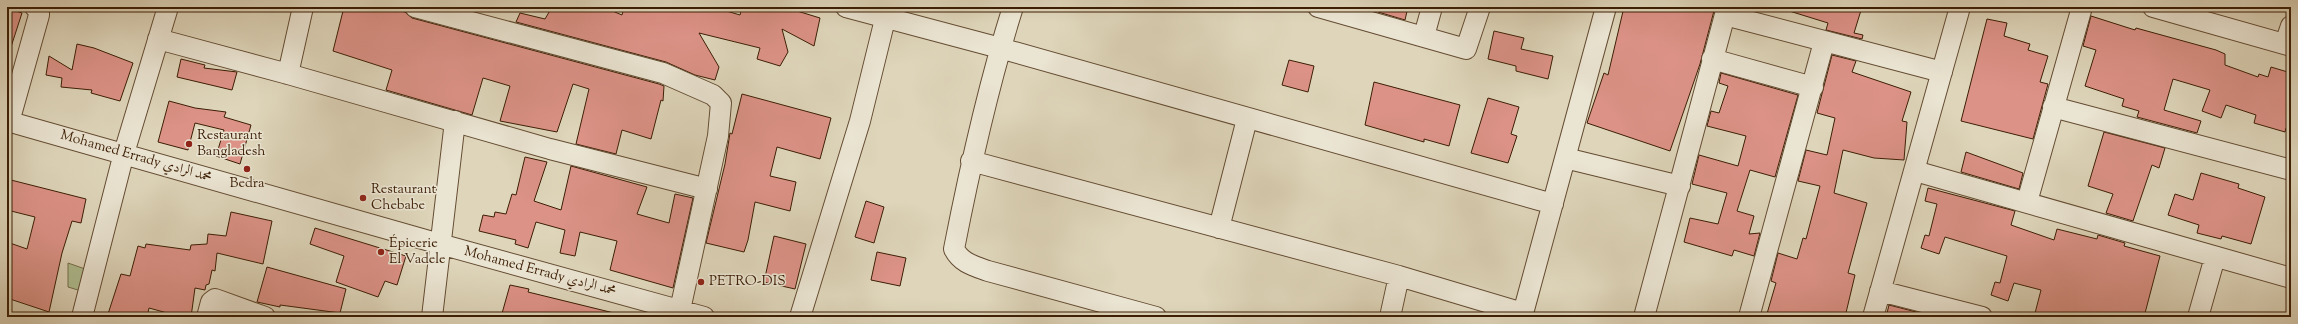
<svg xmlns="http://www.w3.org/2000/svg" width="2298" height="324" font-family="'Sorts Mill Goudy',Amiri,serif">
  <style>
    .green { fill: #afbe91; stroke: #766e4a }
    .building { fill: #dc9287; stroke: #3c1e04 }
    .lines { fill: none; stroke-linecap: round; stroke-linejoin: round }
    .minor-casing { stroke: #644c32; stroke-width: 22 }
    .minor { stroke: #eae4d2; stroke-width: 20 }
    .poi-dot { fill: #8f2418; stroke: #eae4d2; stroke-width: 1.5 }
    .labels { text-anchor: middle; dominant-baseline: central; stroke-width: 3; stroke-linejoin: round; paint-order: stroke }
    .poi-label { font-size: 14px; fill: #3c1e04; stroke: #eae4d2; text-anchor: start }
    .street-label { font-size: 14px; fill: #3c1e04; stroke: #eae4d2 }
  </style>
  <rect width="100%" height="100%" fill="#ded5ba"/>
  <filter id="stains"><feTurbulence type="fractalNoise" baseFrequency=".005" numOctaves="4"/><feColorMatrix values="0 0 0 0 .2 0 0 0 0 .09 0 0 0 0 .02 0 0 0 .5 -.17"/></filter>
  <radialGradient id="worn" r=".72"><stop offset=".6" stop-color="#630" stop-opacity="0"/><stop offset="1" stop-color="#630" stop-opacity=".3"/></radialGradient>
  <path class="green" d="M68 263 88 270V293L68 287Z"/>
  <path class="building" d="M344 7H385L405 12 412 18 659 84 664 86 663 101 661 100 651 139 622 130 616 154 576 144 589 89 573 84 557 132 500 121 510 86 483 78 472 115 386 90 392 70 333 51Z
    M552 7H603L622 15 624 7H713L740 15 742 7H784L820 18 814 46 782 29 788 52 780 66 757 59 760 48 699 33 719 67 715 80 695 75 666 62 516 22 520 13 545 19Z
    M1380 7H1408L1405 20 1378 12Z
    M1624 7H1715L1700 64 1670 151 1587 123 1604 73 1608 75Z
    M1786 7H1862L1854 33 1863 35 1862 39 1826 30 1828 23 1786 10Z
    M7 8 22 13 10 50H7Z
    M2091 16 2135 30 2136 28 2216 50 2225 54V65L2258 77 2259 74 2268 77 2271 67 2291 73V129L2286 128 2285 132 2254 123 2256 115 2226 105 2221 118 2202 111 2210 90 2173 79 2164 110 2201 121 2197 133 2137 117 2139 111 2122 106 2124 99 2085 86 2096 50 2083 46Z
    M1987 19 2007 23 2004 36 2030 44 2028 50 2048 56 2040 82 2048 84 2033 139 1961 121Z
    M1494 31 1524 38 1521 49 1553 56 1548 79 1516 71V66L1488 59Z
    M77 44 94 48 133 63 120 101 91 93 92 90 61 87 62 78 46 75 49 56 72 70Z
    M1832 55 1856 61 1852 72 1911 92 1902 121 1907 122 1904 160 1874 158 1843 150 1834 193 1867 203 1848 273 1855 275 1845 317H1766L1776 283 1771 281 1778 253 1797 259 1803 238 1806 239 1820 186 1798 181 1806 150 1827 155 1835 118 1817 113Z
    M181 59 205 65 204 68 237 72 232 90 177 77Z
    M1289 60 1314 66 1308 92 1282 85Z
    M1721 73 1798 95 1775 177 1750 170 1737 211 1754 216 1749 234 1760 233 1754 256 1734 250 1732 256 1684 242 1690 218 1718 224 1727 193 1692 184 1699 155 1738 166 1746 136 1707 126 1711 111 1719 113 1728 86 1719 83Z
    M1374 82 1460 105 1449 146 1424 139V142L1365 125Z
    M742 94 831 118 820 159 777 147 770 176 796 182 790 211 755 202 748 240 744 252 706 243 725 164 730 133 732 134Z
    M1488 98 1519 107 1511 134 1517 136 1508 163 1471 153Z
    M169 101 195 108 226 112 224 117 251 125 240 164 216 156 224 130 195 123 188 150 158 142Z
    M2104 132 2165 148 2159 168 2152 165 2133 221 2106 213 2113 194 2088 186Z
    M1966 152 2023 173 2019 189 1961 172Z
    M525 157 547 162 534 201 561 210 571 166 647 187 637 214 669 223 675 194 693 198 673 288 610 270 617 241 580 232 575 256 560 253 565 230 536 222 528 248 515 244 516 240 479 231 483 215 494 217 495 212 506 214 512 194 516 195Z
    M2201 173 2239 184 2238 188 2265 197 2251 244 2222 236 2221 239 2197 233 2199 225 2168 215 2175 194 2193 200Z
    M7 179 86 199 81 223 72 221 62 253 49 312 7 298V242L27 249 35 217 7 210Z
    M1928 188 2015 211 2011 225 2054 240 2057 229 2097 239 2098 235 2125 243 2124 246 2160 256 2144 317H2034L2041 290 2014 283 2008 301 1991 295 1995 282 2000 283 2007 256 1945 237 1939 254 1921 248 1925 235 1929 236 1937 204 1925 201Z
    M866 201 884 207 874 243 855 237Z
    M231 212 272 221 263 264 217 253 215 271 212 270 209 284 206 285 205 290 195 288 191 317H182L149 308 147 317H107L121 274 130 276 138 246 145 248 146 244 190 250 191 245 207 244 208 234 226 236Z
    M315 228 406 256 397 285 385 281 378 297 336 282 344 256 310 244Z
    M774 236 806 244 795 289 764 282Z
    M877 252 906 258 900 286 871 280Z
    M267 267 346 289 340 313 280 305V307L257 302Z
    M510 285 529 289 528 292 614 313 613 317H501Z
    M1889 305 1928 315V317H1886Z"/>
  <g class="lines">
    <g class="minor-casing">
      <path id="minor" d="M415 7 663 73 713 95 721 103 718 136 680 310
        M846 7 1000 48 1553 204
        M1013 7C988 86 970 167 954 249 961 263 974 266 988 271L1156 317
        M1318 7 1466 49 1480 7
        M2153 7 2291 46
        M1725 15 1942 72
        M1424 36 1432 7
        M158 39 288 74 550 149 707 189
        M2285 44 2291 26
        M1712 59 1813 87
        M288 74 303 7
        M2053 107 2291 170
        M7 121 440 244 704 317
        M9 122 39 15V10L35 7
        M1565 158 1680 186
        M971 161 1399 276 1523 313
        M1915 171 2291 278
        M2027 202 2082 7
        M1219 228 1247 119
        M1880 291 1982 317
        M82 317 124 153 168 7
        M207 317 211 302 215 299 265 317
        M432 317 455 121
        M800 317 860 121 888 7
        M1390 317 1399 276
        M1522 317 1606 7
        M1644 317 1727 7
        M1749 317 1824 42
        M1873 317 1960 7
        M2198 317 2215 257"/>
    </g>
    <use href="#minor" class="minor"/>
  </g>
  <g class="poi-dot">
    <circle cx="189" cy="144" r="4"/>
    <circle cx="247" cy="169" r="4"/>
    <circle cx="363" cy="198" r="4"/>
    <circle cx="381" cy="252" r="4"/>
    <circle cx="701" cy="282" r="4"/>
  </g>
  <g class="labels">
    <g class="poi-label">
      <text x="197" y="136">Restaurant<tspan x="197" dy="16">Bangladesh</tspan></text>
      <text x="247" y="184" text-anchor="middle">Bedra</text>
      <text x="371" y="190">Restaurant<tspan x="371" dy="16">Chebabe</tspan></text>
      <text x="389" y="244">Épicerie<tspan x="389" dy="16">El Vadele</tspan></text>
      <text x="709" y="282">PETRO-DIS</text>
    </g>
    <g class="street-label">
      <text transform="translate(136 157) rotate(16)">Mohamed Errady محمد الرادي</text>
      <text transform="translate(540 272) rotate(15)">Mohamed Errady محمد الرادي</text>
    </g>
  </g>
  <rect width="2298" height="324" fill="none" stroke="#ded5ba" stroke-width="24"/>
  <rect x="8" y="8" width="2282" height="308" fill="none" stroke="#3c1e04" stroke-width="2"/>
  <rect x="12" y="12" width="2274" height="300" fill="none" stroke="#3c1e04"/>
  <rect width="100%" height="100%" filter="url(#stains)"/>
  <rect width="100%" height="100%" fill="url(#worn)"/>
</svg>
